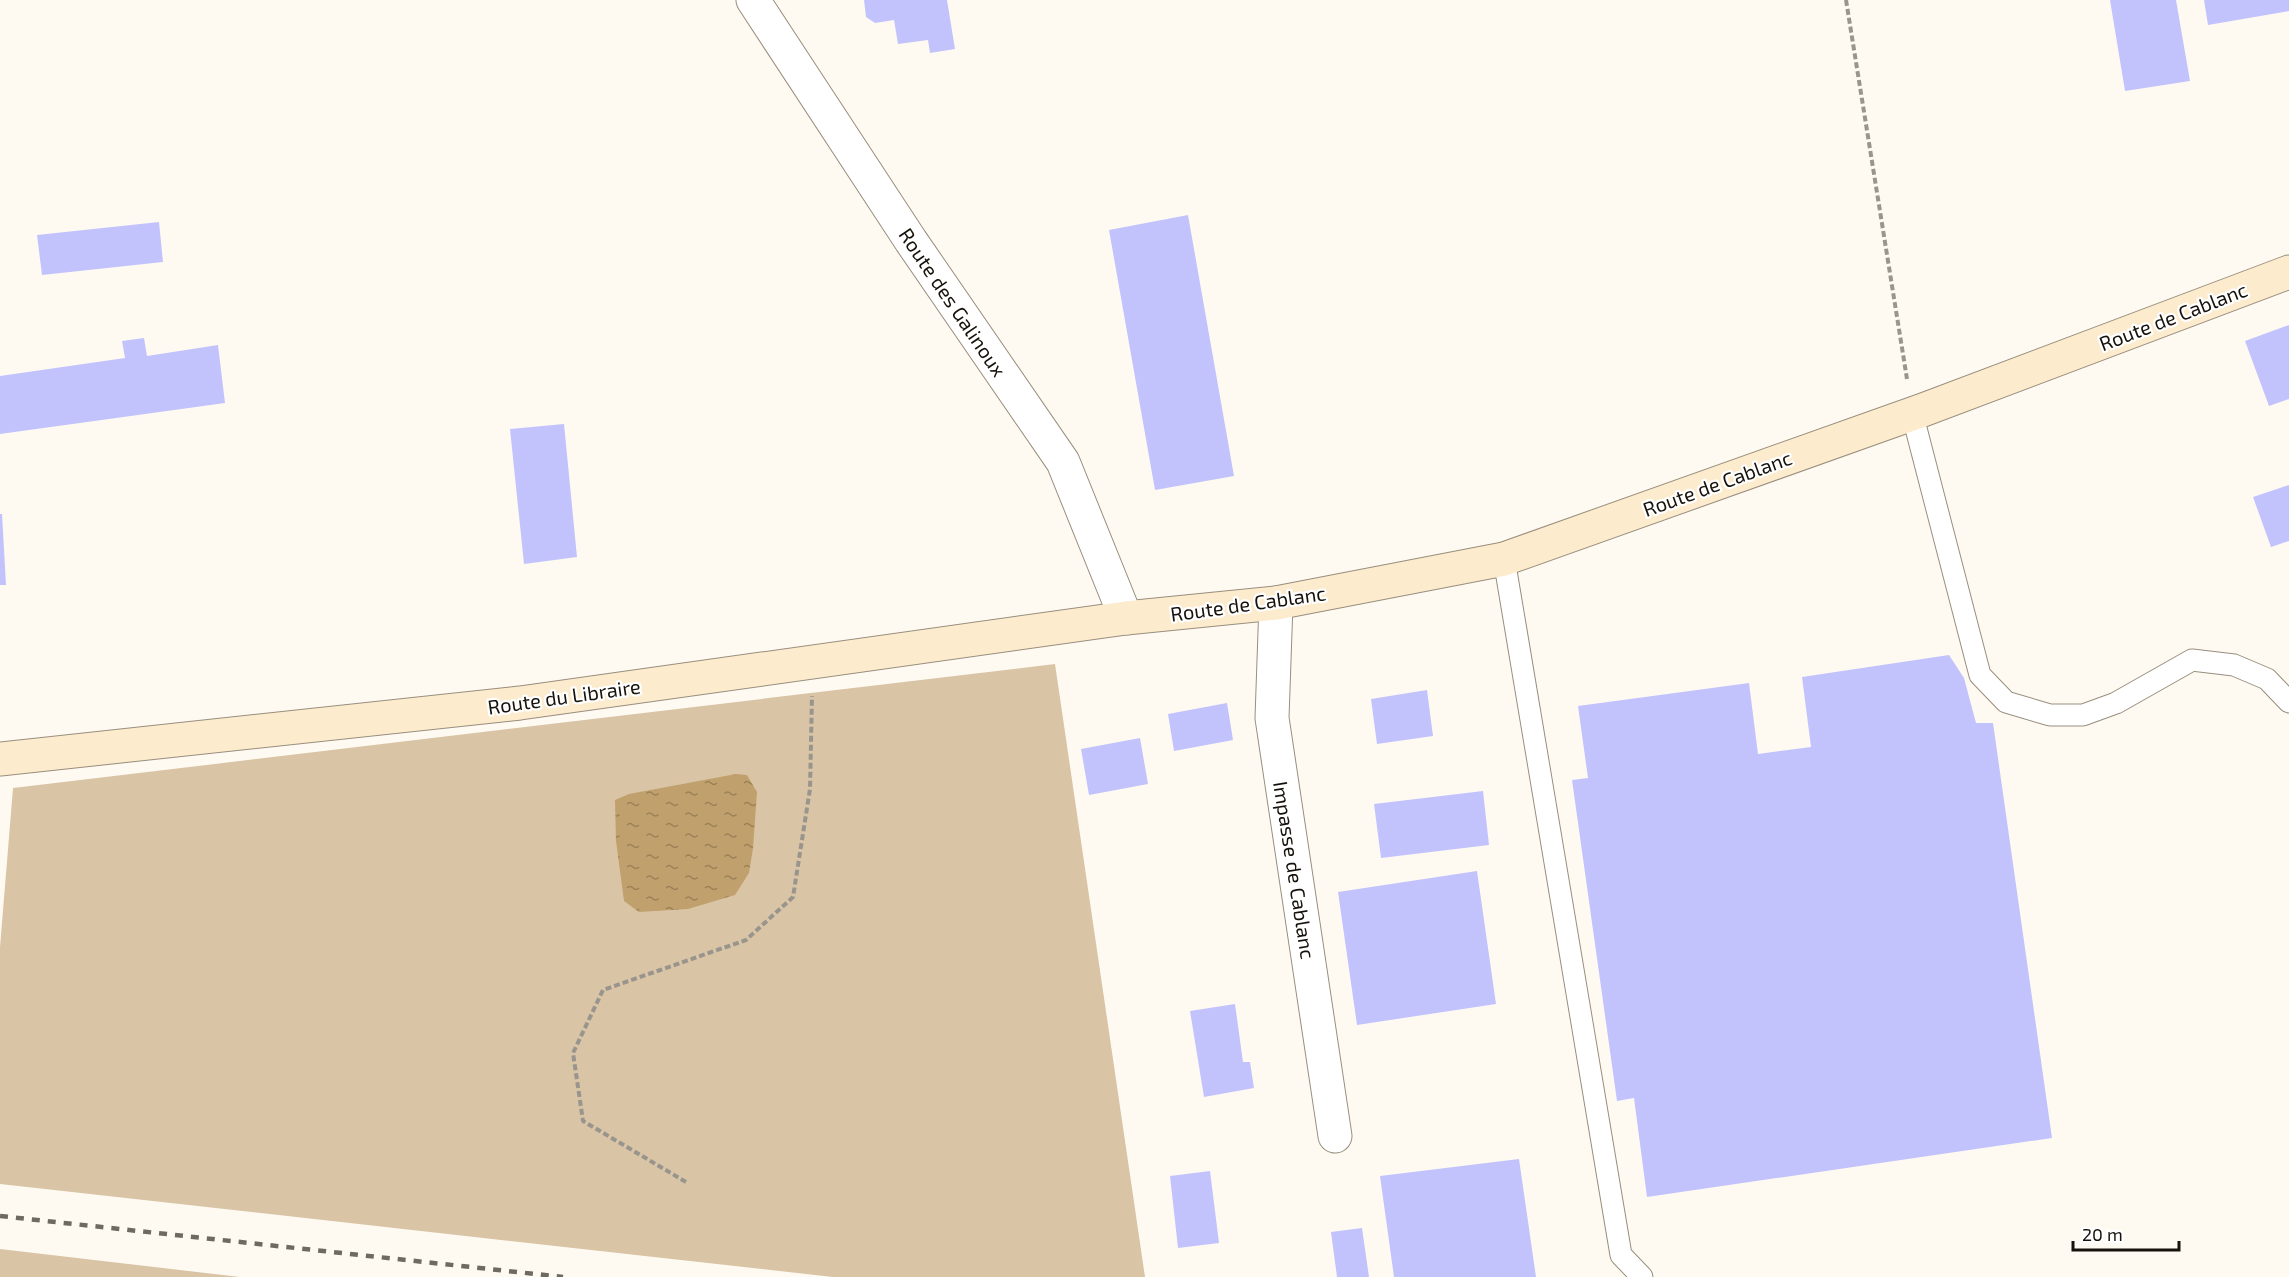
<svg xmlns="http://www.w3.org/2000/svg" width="2289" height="1277" font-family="'Exo 2',sans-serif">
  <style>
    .grass { fill: #d9c5a6 }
    .water { fill: url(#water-ripples) }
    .building { fill: #c2c3fc }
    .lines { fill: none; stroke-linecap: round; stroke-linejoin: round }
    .lane-casing { stroke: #998e7d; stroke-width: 23 }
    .street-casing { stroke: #998e7d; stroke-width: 35 }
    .secondary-casing { stroke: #998e7d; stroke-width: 35 }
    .path { stroke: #99958d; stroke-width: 4; stroke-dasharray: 6 3; stroke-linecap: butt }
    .lane { stroke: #fff; stroke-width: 21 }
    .street { stroke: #fff; stroke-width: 33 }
    .secondary { stroke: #fcebcd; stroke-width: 33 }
    .rail { stroke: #6e6a62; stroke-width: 4.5; stroke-dasharray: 8 8; stroke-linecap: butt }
    .labels { text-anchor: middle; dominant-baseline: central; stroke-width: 4.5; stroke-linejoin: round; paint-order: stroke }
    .street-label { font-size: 20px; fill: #16120b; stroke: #fff }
  </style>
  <defs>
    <pattern id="water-ripples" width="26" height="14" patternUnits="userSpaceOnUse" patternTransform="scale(1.5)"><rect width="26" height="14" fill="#c0a06c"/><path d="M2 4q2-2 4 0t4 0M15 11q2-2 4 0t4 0" fill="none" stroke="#9b8157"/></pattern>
  </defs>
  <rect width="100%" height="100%" fill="#fefaf2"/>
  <path class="grass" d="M1055 664 1145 1277H833L0 1184V947L13 788Z
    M0 1249 240 1277H0Z"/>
  <path class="water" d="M736 774 747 775 757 792 753 848 749 873 735 895 688 909 639 912 624 901 616 841 615 800 629 794Z"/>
  <path class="building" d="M864 0H947L955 49 930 53 928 40 898 44 894 20 875 23 866 17Z
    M2110 0H2176L2190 81 2125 91Z
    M2204 0H2289V11L2208 25Z
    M1188 215 1234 476 1155 490 1109 230Z
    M159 222 163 262 42 275 37 235Z
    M2289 325V399L2269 406 2245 341Z
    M144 338 147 356 218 345 225 403 0 434V376L125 358 122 341Z
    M564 424 577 557 524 564 510 429Z
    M2289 485V541L2271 547 2253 497Z
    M0 514H2L6 585H0Z
    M1949 655 1964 678 1976 723H1993L2052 1138 1647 1197 1634 1098 1617 1101 1572 780 1588 778 1578 706 1749 683 1758 754 1811 747 1802 677Z
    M1427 690 1433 736 1377 744 1371 699Z
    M1227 703 1233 740 1174 751 1168 714Z
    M1140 738 1148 784 1089 795 1081 749Z
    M1483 791 1489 845 1381 858 1374 804Z
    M1477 871 1496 1004 1357 1025 1338 892Z
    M1235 1004 1243 1062H1250L1254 1088 1204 1097 1190 1011Z
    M1519 1159 1536 1277H1394L1380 1176Z
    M1210 1171 1219 1243 1178 1248 1170 1176Z
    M1362 1228 1369 1277H1337L1331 1232Z"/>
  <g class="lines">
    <g class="lane-casing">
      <path id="lane" d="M1912 413 1980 675 2006 702 2050 715H2083L2116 703 2192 660 2234 665 2267 679 2289 702
        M1504 559 1621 1255 1642 1277"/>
    </g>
    <g class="street-casing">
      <path id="street" d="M753 0 911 241 1063 462 1126 618
        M1276 603 1272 718 1335 1136"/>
    </g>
    <g class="secondary-casing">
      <path id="secondary" d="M0 759 520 703 1126 618 1276 603 1504 559 1923 410 2289 272"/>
    </g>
    <path class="path" d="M1846 0 1907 379
      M686 1182 583 1121 573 1053 603 990 746 940 793 897 810 789 812 696"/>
    <use href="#lane" class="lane"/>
    <use href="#street" class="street"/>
    <use href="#secondary" class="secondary"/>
    <path class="rail" d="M0 1216 563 1277"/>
  </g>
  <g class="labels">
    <g class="street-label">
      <text transform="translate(953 302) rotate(56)">Route des Galinoux</text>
      <text transform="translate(2173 316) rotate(-21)">Route de Cablanc</text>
      <text transform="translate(1717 483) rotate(-20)">Route de Cablanc</text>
      <text transform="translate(1248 603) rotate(-8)">Route de Cablanc</text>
      <text transform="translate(564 696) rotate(-8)">Route du Libraire</text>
      <text transform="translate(1295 870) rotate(81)">Impasse de Cablanc</text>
    </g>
  </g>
  <path d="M2073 1241v9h106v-9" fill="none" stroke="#16120b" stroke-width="3"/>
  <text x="2082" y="1241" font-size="18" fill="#16120b" stroke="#ffffff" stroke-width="4.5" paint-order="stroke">20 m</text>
</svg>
